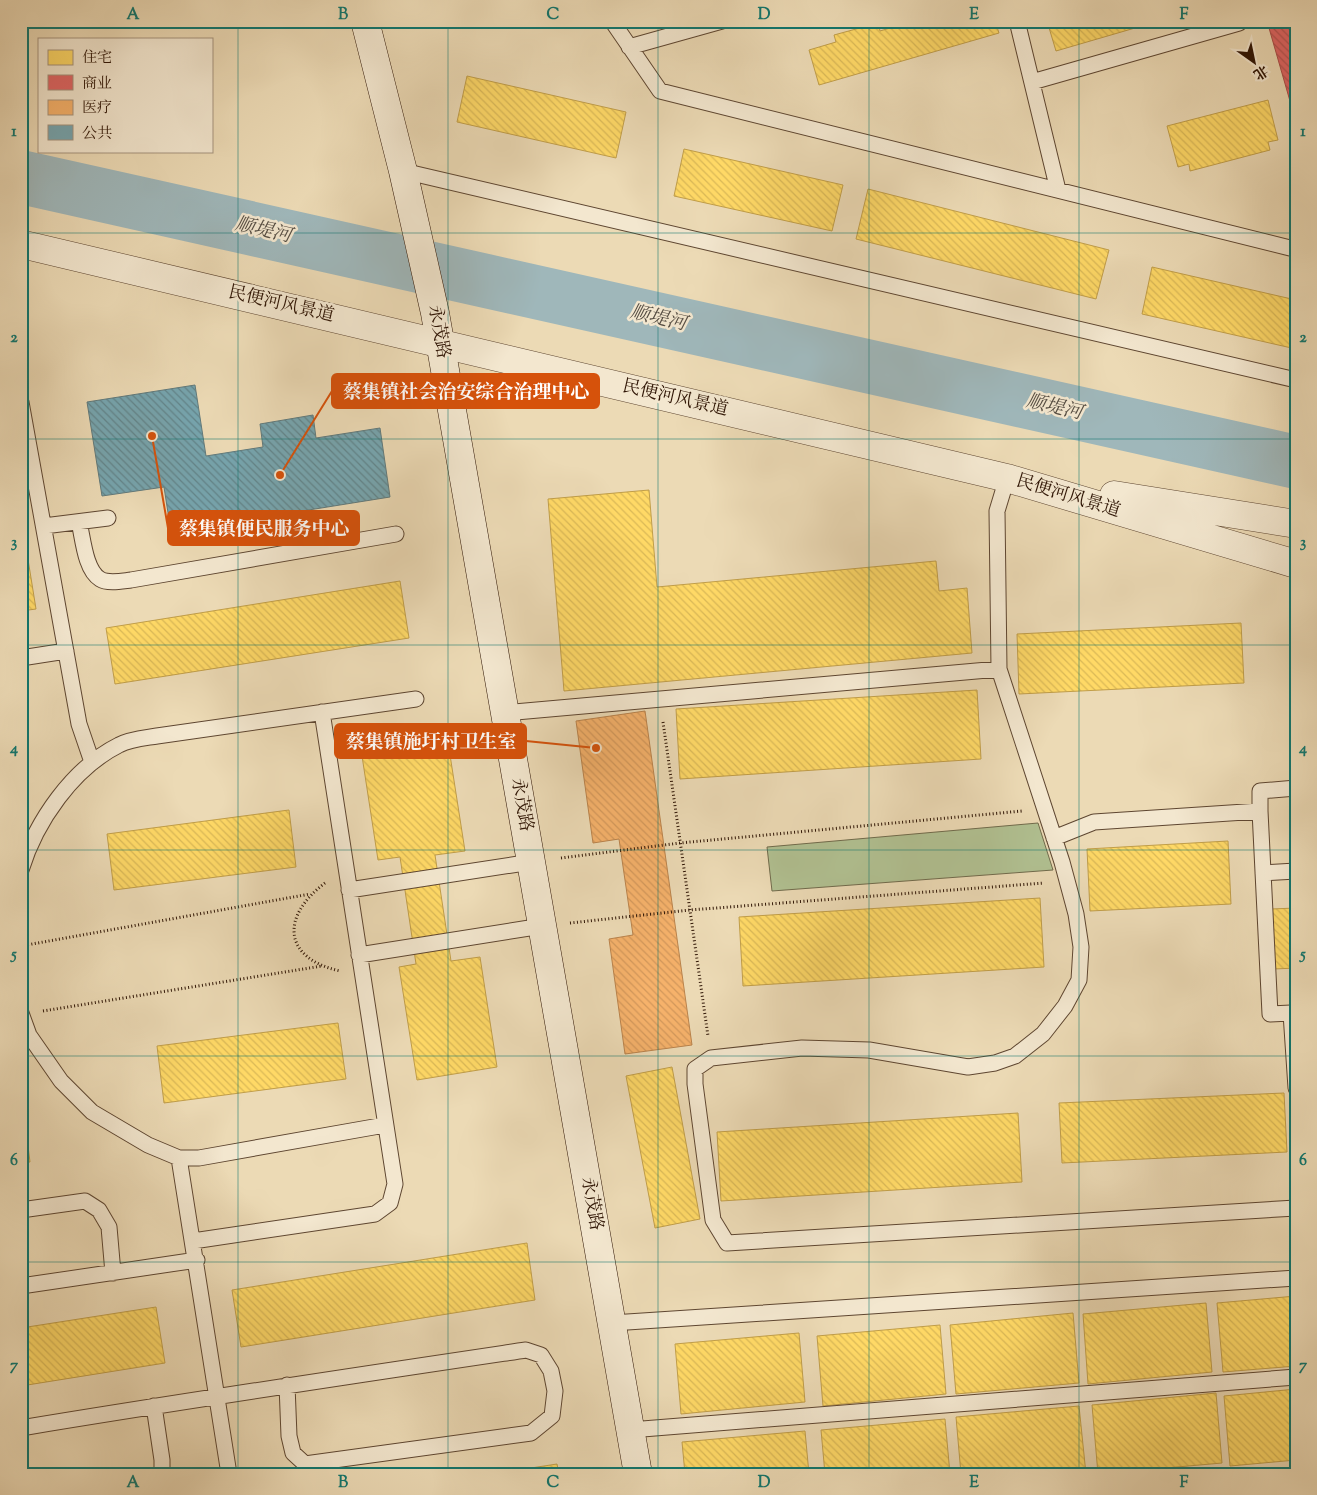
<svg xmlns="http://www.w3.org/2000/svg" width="1317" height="1495" viewBox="0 0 1317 1495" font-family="'Sorts Mill Goudy','Noto Serif SC',serif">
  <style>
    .green { fill: #b1c192; stroke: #706b4c }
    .homes { fill: url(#homes-back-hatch); stroke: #c19e49 }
    .shops { fill: url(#shops-back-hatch); stroke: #ab4e49 }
    .health { fill: url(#health-back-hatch); stroke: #ba834c }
    .public { fill: url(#public-back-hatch); stroke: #617a7c }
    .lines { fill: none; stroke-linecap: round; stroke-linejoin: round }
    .river { stroke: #9fb7ba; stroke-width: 54 }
    .lane-casing { stroke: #5e4631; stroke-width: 17 }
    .street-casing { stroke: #5e4631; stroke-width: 29 }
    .secondary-casing { stroke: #2f1505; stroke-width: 29 }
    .path { stroke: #2f1505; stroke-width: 3; stroke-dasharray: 1 2.5; stroke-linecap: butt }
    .lane { stroke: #f3e7cf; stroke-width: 15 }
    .street { stroke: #f3e7cf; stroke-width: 28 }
    .secondary { stroke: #f3e7cf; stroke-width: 28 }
    .grid { fill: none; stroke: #0f766e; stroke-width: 1; stroke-opacity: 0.55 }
    .labels { text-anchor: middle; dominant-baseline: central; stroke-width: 5; stroke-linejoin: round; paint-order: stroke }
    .street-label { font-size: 18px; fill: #2f1505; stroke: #f3e7cf }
    .water-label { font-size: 19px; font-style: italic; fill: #564e44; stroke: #f3e7cf }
    .leader { fill: none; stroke: #d6520b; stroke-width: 2 }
    .callout-dot { fill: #d6520b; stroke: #f3e7cf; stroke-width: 2 }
    .callout { fill: #d6520b; stroke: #d6520b; stroke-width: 2 }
    .callout-label { font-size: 19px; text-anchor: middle; font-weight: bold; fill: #fff }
    .neatline { fill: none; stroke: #0f766e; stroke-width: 2 }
    .grid-label { font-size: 16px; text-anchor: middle; font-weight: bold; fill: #0f766e }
  </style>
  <defs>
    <pattern id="homes-back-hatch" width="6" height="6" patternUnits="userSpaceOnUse" patternTransform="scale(1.25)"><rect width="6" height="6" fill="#ffd966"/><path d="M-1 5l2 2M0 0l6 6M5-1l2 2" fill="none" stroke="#dbb957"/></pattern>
    <pattern id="shops-back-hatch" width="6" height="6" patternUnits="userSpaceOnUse" patternTransform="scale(1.25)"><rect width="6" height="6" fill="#e06666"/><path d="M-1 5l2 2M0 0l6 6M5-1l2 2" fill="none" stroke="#b65352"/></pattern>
    <pattern id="health-back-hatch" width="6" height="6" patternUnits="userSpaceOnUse" patternTransform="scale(1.25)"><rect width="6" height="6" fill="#f6b26b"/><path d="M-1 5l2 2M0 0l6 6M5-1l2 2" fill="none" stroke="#d3985b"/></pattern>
    <pattern id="public-back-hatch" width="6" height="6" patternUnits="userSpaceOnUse" patternTransform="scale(1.25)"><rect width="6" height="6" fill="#76a5af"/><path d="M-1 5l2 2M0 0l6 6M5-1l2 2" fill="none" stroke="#61858c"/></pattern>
  </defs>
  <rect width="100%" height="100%" fill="#ecdab5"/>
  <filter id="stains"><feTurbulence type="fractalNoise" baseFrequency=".004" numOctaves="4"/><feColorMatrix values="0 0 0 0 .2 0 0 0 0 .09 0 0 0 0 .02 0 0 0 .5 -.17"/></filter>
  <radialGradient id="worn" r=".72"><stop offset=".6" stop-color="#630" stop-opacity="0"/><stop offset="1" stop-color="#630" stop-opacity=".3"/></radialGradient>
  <path class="green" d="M1038,823L1053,870L772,891L767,847Z"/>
  <path class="homes" d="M913,21H995L999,33L819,85L809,50L836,42L834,35L878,23L880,31Z
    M1047,21H1159L1056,51Z
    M467,76L626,112L616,158L457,122Z
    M1268,100L1278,140L1268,142L1270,150L1190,171L1189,164L1178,167L1167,126Z
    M684,149L843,185L832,231L674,196Z
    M868,189L1109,250L1096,299L856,239Z
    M1152,267L1296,300V349L1142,314Z
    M649,490L657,587L936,561L939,591L967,588L972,653L564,691L548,499Z
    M21,553H27L36,609L21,611Z
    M400,581L409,638L115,684L106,628Z
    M1241,623L1244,683L1019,694L1017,634Z
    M977,690L981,759L680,779L676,709Z
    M448,742L465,851L435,855L451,961L480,957L497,1067L417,1080L399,967L416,964L400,857L378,860L362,756Z
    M289,810L296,867L114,890L107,834Z
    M1228,841L1231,904L1090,911L1087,849Z
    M1040,898L1044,967L743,986L739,917Z
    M1296,908V968L1274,969L1271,909Z
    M338,1023L346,1079L164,1103L157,1046Z
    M672,1067L700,1219L655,1228L626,1076Z
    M1284,1093L1287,1152L1062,1163L1059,1103Z
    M23,1106L30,1162L21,1163V1107Z
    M1018,1113L1022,1182L721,1201L717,1132Z
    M527,1243L535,1300L241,1347L232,1290Z
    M1296,1296V1366L1223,1372L1217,1303Z
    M1206,1303L1212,1372L1088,1384L1083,1314Z
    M156,1307L165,1363L21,1386V1328Z
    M1073,1313L1079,1383L956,1394L950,1325Z
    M940,1325L946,1394L823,1406L817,1336Z
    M799,1333L805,1402L681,1414L675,1344Z
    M1296,1389V1460L1230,1466L1224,1396Z
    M1216,1393L1222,1463L1098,1474L1092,1405Z
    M1079,1406L1086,1474H961L956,1417Z
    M945,1419L950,1474H825L821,1430Z
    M805,1431L809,1474H685L682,1442Z
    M557,1464L559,1474H492Z"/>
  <path class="shops" d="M1267,21H1296V122Z"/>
  <path class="health" d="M645,711L692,1045L625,1054L609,939L633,935L619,839L593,843L576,721Z"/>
  <path class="public" d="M195,385L206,456L263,447L260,424L313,415L316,438L380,428L390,497L171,532L164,487L102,496L87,402Z"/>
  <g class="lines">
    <path class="river" d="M21,177L1296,462"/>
    <g class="lane-casing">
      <path id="lane" d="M612,21L660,91L1290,248
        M1017,21L1058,190
        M629,47L722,21
        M1032,82L1239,23
        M403,171L1296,380
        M21,402L79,724L92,762
        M1007,478L997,511L999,669L1062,862L1076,914L1081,947L1079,980L1065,1006L1043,1034L1015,1056L995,1063L968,1067L869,1050L802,1048L711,1058L695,1069V1084L713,1220L727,1243L1296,1208
        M79,522C83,538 85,570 100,579C108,584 122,581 131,580L396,534
        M44,526L108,518
        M21,658L66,651
        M504,713L999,669
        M1260,811V791L1296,788
        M1054,838L1094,822L1260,811L1270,1014L1291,1013L1296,1088
        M21,870C36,821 73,768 119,745C130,739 145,738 157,736L416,699
        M1263,873L1296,871
        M349,890L531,862
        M359,955L542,926
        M21,1013L29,1035L61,1081L92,1112L148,1145L179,1158H199L385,1125
        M179,1158L229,1474
        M21,1210L85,1201L99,1210L109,1227L113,1273
        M193,1241L375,1214L390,1203L395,1184L322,712
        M21,1286L197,1260
        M612,1323L1296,1278
        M154,1406L162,1460V1474
        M21,1428C189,1400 358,1375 526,1350L541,1355L551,1371L555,1391L552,1416L531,1433L305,1464L293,1453L289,1436L287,1385
        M630,1430L1296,1377"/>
    </g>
    <g class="street-casing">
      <path id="street" d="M21,244L1007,478L1296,564
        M1114,495L1296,524"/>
    </g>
    <g class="secondary-casing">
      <path id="secondary" d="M365,21L403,171L435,313L638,1474"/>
    </g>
    <path class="path" d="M663,722L708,1036
      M561,858L680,843L1022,811
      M325,883C281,916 282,958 340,971
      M570,923L690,910L1044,883
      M21,946L310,894
      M43,1011L322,966"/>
    <use href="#lane" class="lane"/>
    <use href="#street" class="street"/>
    <use href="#secondary" class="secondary"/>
  </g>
  <path class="grid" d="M238,21V1474M448,21V1474M658,21V1474M869,21V1474M1079,21V1474M21,233H1296M21,439H1296M21,645H1296M21,850H1296M21,1056H1296M21,1262H1296"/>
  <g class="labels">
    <g class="street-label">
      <text transform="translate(281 305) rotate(13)">民便河风景道</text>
      <text transform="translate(438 332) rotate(80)">永茂路</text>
      <text transform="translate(675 399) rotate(13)">民便河风景道</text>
      <text transform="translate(1068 497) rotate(17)">民便河风景道</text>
      <text transform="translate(521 805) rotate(80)">永茂路</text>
      <text transform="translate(591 1204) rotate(80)">永茂路</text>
    </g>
    <g class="water-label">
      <text transform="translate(263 231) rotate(13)">顺堤河</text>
      <text transform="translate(658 319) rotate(13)">顺堤河</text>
      <text transform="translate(1054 408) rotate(13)">顺堤河</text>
    </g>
  </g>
  <path class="leader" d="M280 475L332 391M152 436L168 528M596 748L526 741"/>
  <g class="callout-dot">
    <circle cx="280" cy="475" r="5"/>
    <circle cx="152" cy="436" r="5"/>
    <circle cx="596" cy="748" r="5"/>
  </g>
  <g class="callout">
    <rect x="332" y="374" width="267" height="34" rx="5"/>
    <rect x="168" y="511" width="191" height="34" rx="5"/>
    <rect x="335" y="724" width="191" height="34" rx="5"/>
  </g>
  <g class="callout-label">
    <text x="466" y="398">蔡集镇社会治安综合治理中心</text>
    <text x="264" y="535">蔡集镇便民服务中心</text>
    <text x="431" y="748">蔡集镇施圩村卫生室</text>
  </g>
  <rect width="1317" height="1495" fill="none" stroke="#ecdab5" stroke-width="55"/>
  <rect x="38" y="38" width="175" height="115" fill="#f3e7cf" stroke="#a5937e"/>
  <rect x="48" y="50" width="25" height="15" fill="#ffd966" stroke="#a5937e"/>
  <text x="82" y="62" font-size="15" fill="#2f1505">住宅</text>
  <rect x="48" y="75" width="25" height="15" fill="#e06666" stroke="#a5937e"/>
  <text x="82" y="88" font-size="15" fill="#2f1505">商业</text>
  <rect x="48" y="100" width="25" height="15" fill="#f6b26b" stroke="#a5937e"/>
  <text x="82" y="112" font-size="15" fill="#2f1505">医疗</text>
  <rect x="48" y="125" width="25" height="15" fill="#76a5af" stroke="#a5937e"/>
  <text x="82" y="138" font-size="15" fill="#2f1505">公共</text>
  <g transform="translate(1254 62) rotate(147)" stroke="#f3e7cf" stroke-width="4" paint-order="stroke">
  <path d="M0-4L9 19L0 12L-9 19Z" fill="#2f1505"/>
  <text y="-8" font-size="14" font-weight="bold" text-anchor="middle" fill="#2f1505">北</text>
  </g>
  <rect x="28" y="28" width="1262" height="1440" class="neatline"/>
  <g class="grid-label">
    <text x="133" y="19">A</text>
    <text x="343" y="19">B</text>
    <text x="553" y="19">C</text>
    <text x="764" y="19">D</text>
    <text x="974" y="19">E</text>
    <text x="1184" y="19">F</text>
    <text x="14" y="136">1</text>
    <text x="1303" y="136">1</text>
    <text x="14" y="342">2</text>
    <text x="1303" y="342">2</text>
    <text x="14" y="547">3</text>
    <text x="1303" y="547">3</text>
    <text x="14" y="753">4</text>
    <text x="1303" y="753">4</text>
    <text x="14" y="959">5</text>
    <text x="1303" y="959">5</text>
    <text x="14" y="1165">6</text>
    <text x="1303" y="1165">6</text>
    <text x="14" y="1370">7</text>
    <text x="1303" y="1370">7</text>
    <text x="133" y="1487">A</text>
    <text x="343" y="1487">B</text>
    <text x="553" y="1487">C</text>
    <text x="764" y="1487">D</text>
    <text x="974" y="1487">E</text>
    <text x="1184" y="1487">F</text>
  </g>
  <rect width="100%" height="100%" filter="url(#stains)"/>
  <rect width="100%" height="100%" fill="url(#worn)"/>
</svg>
